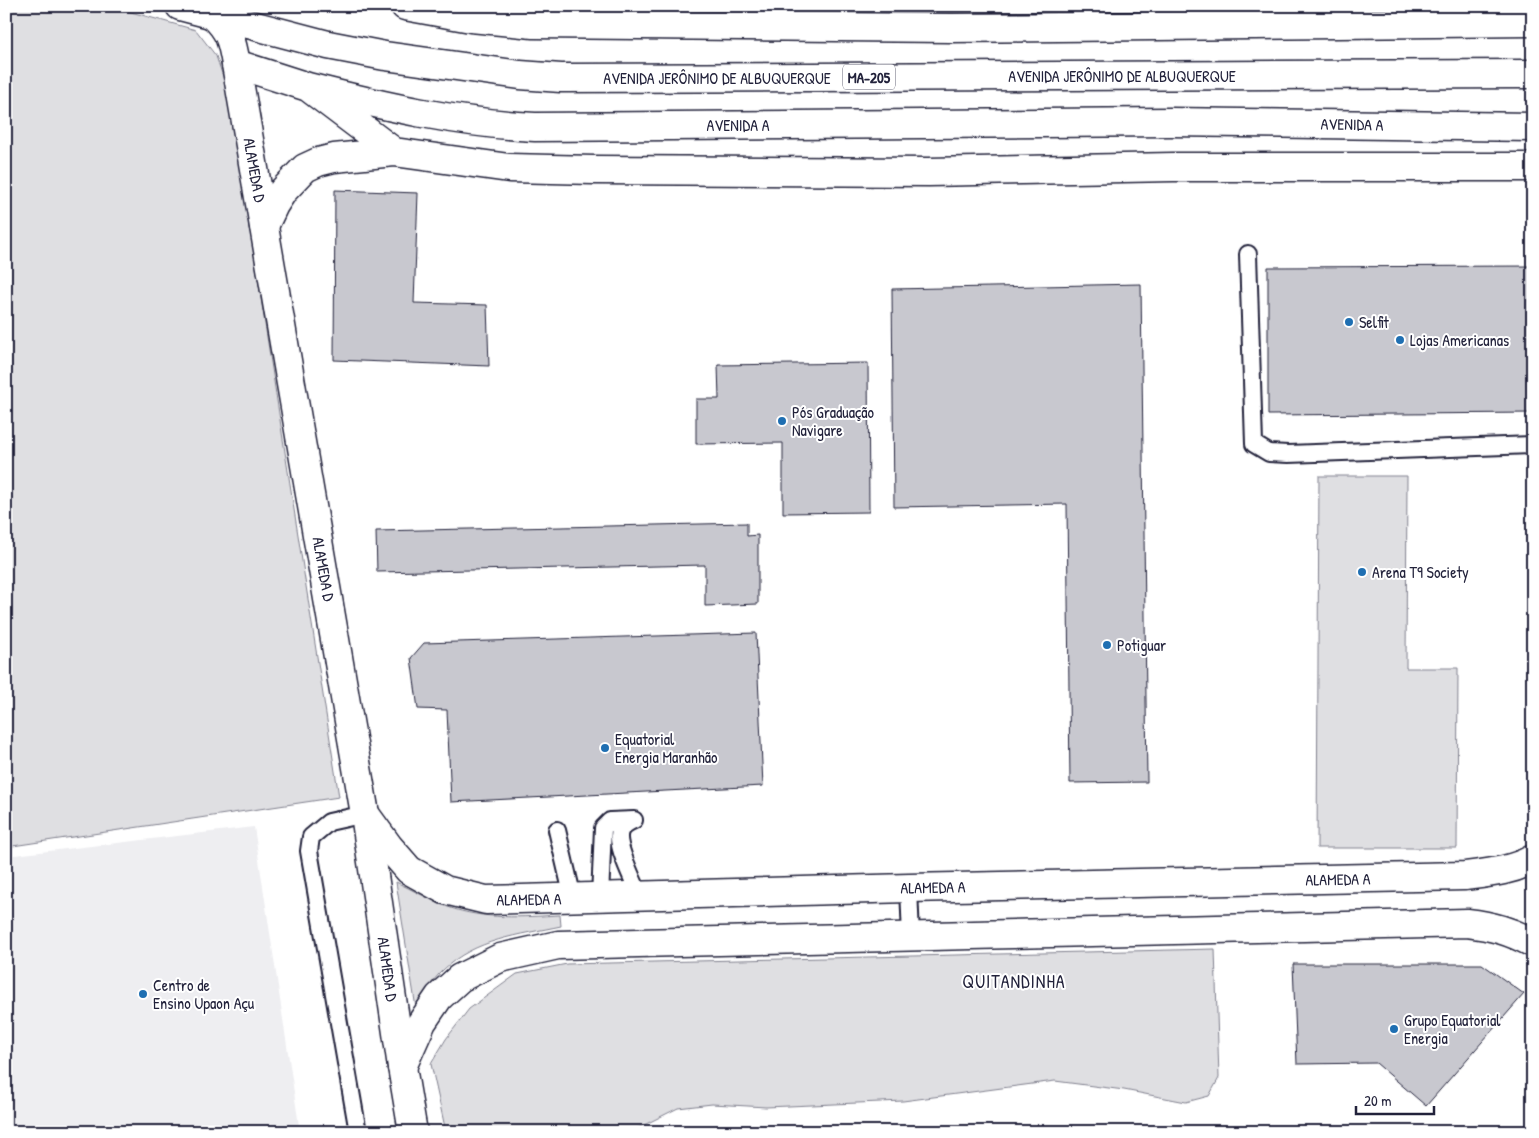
<svg xmlns="http://www.w3.org/2000/svg" width="1539" height="1138" viewBox="0 0 1539 1138" font-family="'Patrick Hand',sans-serif">
  <style>
    .built { fill: #eeeef1 }
    .green { fill: #dfdfe2; stroke: #80808e }
    .building { fill: #c8c8cf; stroke: #22223b }
    .lines { fill: none; stroke-linecap: round; stroke-linejoin: round }
    .lane-casing { stroke: #22223b; stroke-width: 20 }
    .street-casing { stroke: #22223b; stroke-width: 31 }
    .secondary-casing { stroke: #22223b; stroke-width: 31 }
    .primary-casing { stroke: #22223b; stroke-width: 31 }
    .lane { stroke: #fff; stroke-width: 16 }
    .street { stroke: #fff; stroke-width: 28 }
    .secondary { stroke: #fff; stroke-width: 28 }
    .primary { stroke: #fff; stroke-width: 28 }
    .poi-dot { fill: #1f6fb2; stroke: #fff; stroke-width: 2 }
    .labels { text-anchor: middle; dominant-baseline: central; stroke-width: 4; stroke-linejoin: round; paint-order: stroke }
    .shield { fill: #fff; stroke: #646476; stroke-width: 1 }
    .shield-label { font-size: 15px; font-weight: bold; fill: #22223b }
    .street-label { font-size: 16px; fill: #22223b; stroke: #fff }
    .poi-label { font-size: 16px; fill: #22223b; stroke: #fff; text-anchor: start }
    .neighbourhood-label { font-size: 18px; letter-spacing: 1px; fill: #22223b; stroke: #fff }
  </style>
  <rect width="100%" height="100%" fill="#fff"/>
  <filter id="ink" filterUnits="userSpaceOnUse"><feTurbulence type="fractalNoise" baseFrequency=".02" numOctaves="2"/><feDisplacementMap in="SourceGraphic" scale="10" xChannelSelector="R" yChannelSelector="G"/><feConvolveMatrix kernelMatrix="1 2 1 2 8 2 1 2 1" color-interpolation-filters="sRGB"/></filter>
  <g filter="url(#ink)">
    <path class="built" d="M254,827L300,1132H6V856Z"/>
    <path class="green" d="M6,6H109L196,30L216,56L229,94L339,797L6,847Z
      M1319,476H1407L1406,668H1458L1457,848H1317Z
      M396,882C413,890 430,900 448,907C484,920 523,917 560,915L561,926C519,935 475,939 443,970C432,980 424,995 416,1008Z
      M1215,949L1219,1078L1209,1096L1186,1102L1124,1090L1055,1081L903,1101L766,1107L712,1104L678,1108L630,1132H446L431,1064L446,1039L469,1009L517,974L567,964Z"/>
    <path class="building" d="M335,190L418,193L414,303L487,305L489,366L334,360Z
      M1533,266V413L1268,415V267Z
      M1141,284L1147,782L1070,783L1067,504L894,507L892,289Z
      M868,363L869,512L783,513V443L696,444V399H719L718,365Z
      M747,523V536L758,535V604L705,606V565L377,572L376,531Z
      M756,633L763,786L451,802L447,710L418,709L411,658L424,643Z
      M1293,964H1482L1524,994L1426,1106L1376,1063L1297,1064Z"/>
    <g class="lines">
      <g class="lane-casing">
        <path id="lane" d="M1248,254L1254,444L1269,453L1288,454L1533,445
          M634,820C627,823 619,827 619,836C618,850 634,882 640,896
          M557,830L573,898
          M909,888L911,937
          M600,897L603,828L610,821L634,820
          M358,1132L309,851L311,837L329,822L365,814"/>
      </g>
      <g class="street-casing">
        <path id="street" d="M236,64L308,87L394,152
          M308,87C383,106 457,123 535,127L1171,122L1533,127
          M264,226L274,205L283,191L305,168L318,162L334,158L394,152L509,168L594,170L929,172L1173,167H1533
          M365,814L389,847L409,870L445,890L486,900L909,888L1465,876C1488,873 1512,871 1533,859
          M402,1067L422,1022L439,997L460,978L500,958L558,945L1467,923C1493,926 1510,931 1533,943"/>
      </g>
      <g class="secondary-casing">
        <path id="secondary" d="M213,15C230,31 232,41 236,64L365,814L402,1067L413,1132"/>
      </g>
      <g class="primary-casing">
        <path id="primary" d="M180,6L328,45L385,56L520,75L561,78L1533,74
          M405,6L471,18L533,24L951,28L1533,22"/>
      </g>
      <use href="#lane" class="lane"/>
      <use href="#street" class="street"/>
      <use href="#secondary" class="secondary"/>
      <use href="#primary" class="primary"/>
    </g>
  </g>
  <g class="poi-dot">
    <circle cx="1349" cy="322" r="5"/>
    <circle cx="1400" cy="340" r="5"/>
    <circle cx="782" cy="421" r="5"/>
    <circle cx="1362" cy="572" r="5"/>
    <circle cx="1107" cy="645" r="5"/>
    <circle cx="605" cy="748" r="5"/>
    <circle cx="143" cy="994" r="5"/>
    <circle cx="1394" cy="1029" r="5"/>
  </g>
  <g class="labels">
    <rect class="shield" x="843" y="64.5" width="52" height="25" rx="4"/>
    <g class="shield-label">
      <text x="869" y="77">MA-205</text>
    </g>
    <g class="street-label">
      <text x="1122" y="76">AVENIDA JERÔNIMO DE ALBUQUERQUE</text>
      <text x="717" y="78">AVENIDA JERÔNIMO DE ALBUQUERQUE</text>
      <text transform="translate(1352 124) rotate(1)">AVENIDA A</text>
      <text x="738" y="125">AVENIDA A</text>
      <text transform="translate(255 170) rotate(80)">ALAMEDA D</text>
      <text transform="translate(324 569) rotate(80)">ALAMEDA D</text>
      <text transform="translate(1338 879) rotate(-1)">ALAMEDA A</text>
      <text transform="translate(933 887) rotate(-1)">ALAMEDA A</text>
      <text transform="translate(529 899) rotate(-1)">ALAMEDA A</text>
      <text transform="translate(388 969) rotate(82)">ALAMEDA D</text>
    </g>
    <g class="poi-label">
      <text x="1359" y="322">Selfit</text>
      <text x="1410" y="340">Lojas Americanas</text>
      <text x="792" y="412">Pós Graduação<tspan x="792" dy="18">Navigare</tspan></text>
      <text x="1372" y="572">Arena T9 Society</text>
      <text x="1117" y="645">Potiguar</text>
      <text x="615" y="739">Equatorial<tspan x="615" dy="18">Energia Maranhão</tspan></text>
      <text x="153" y="985">Centro de<tspan x="153" dy="18">Ensino Upaon Açu</tspan></text>
      <text x="1404" y="1020">Grupo Equatorial<tspan x="1404" dy="18">Energia</tspan></text>
    </g>
    <g class="neighbourhood-label">
      <text x="1014" y="981">QUITANDINHA</text>
    </g>
  </g>
  <rect width="1539" height="1138" fill="none" stroke="#fff" stroke-width="25"/>
  <rect x="12" y="12" width="1514" height="1113" fill="none" stroke="#22223b" stroke-width="2" filter="url(#ink)"/>
  <path d="M1356 1106v8h78v-8" fill="none" stroke="#22223b" stroke-width="2.5"/>
  <text x="1364" y="1106" font-size="15" fill="#22223b" stroke="#ffffff" stroke-width="4" paint-order="stroke">20 m</text>
</svg>
